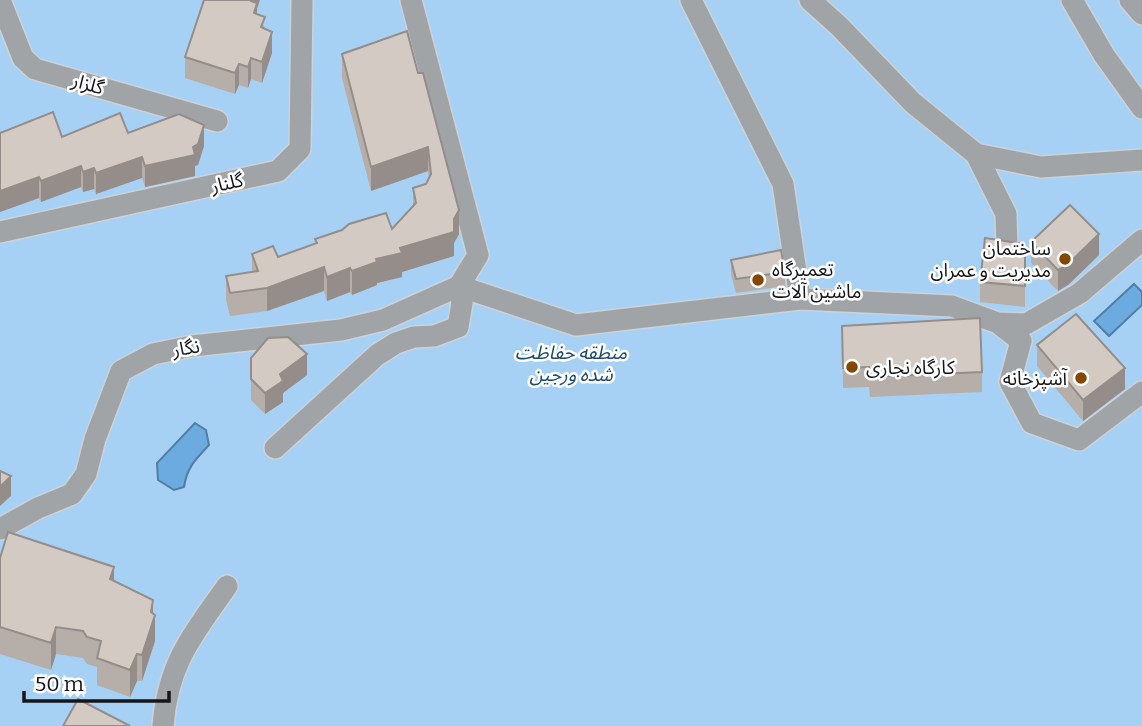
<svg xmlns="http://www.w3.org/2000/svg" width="1142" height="726" viewBox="0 0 1142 726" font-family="Bitter,'Noto Sans Arabic',serif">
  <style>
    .green { fill: #a7d1f4 }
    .water { fill: #6babdf; stroke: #517ea4; stroke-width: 2 }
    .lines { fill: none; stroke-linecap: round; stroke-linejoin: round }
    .minor-casing { stroke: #cbd2d9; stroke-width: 24 }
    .minor { stroke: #a0a4a7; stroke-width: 21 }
    .wall { fill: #b5aea9 }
    .shaded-wall { fill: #948d89 }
    .building { fill: #d3cac4; stroke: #948d89; stroke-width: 2 }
    .poi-dot { fill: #834700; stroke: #fff; stroke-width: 2.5 }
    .labels { text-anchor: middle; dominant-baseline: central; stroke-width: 5; stroke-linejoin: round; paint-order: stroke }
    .street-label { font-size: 19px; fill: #141619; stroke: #fff }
    .poi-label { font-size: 19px; fill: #141619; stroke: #fff; text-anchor: end }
    .park-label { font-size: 19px; font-style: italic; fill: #1d4c70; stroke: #fff }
  </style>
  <rect width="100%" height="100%" fill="#eef6fe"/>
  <path class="green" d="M0,0H1142V726H0Z"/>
  <path class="water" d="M1134,284L1142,292V305L1109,336L1094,321Z
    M195,423L206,430L209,445C196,459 187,467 184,487L174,490L158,480L157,463Z"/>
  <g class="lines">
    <g class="minor-casing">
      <path id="minor" d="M0,0L23,58L35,69L217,121
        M691,0L783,184L800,299
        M810,0L839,26L913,103L976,154L1041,167L1142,160
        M1072,0L1104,55L1142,108
        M1130,0L1142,14
        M976,154L1006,214L1007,248
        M0,232L278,171L300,149L302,0
        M998,323L1026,324L1080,293L1142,240
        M275,448L377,355L396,343L414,337L434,336L458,327L462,303L459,286L576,325L800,299L952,306L998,323L1021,341L1010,382L1032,423L1079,440L1142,392
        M0,529L38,508L72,494L86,474L95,439L121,371L153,354L192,346L341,330L383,320L459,286L478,255L411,0
        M163,726C168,663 192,636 227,586"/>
    </g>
    <use href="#minor" class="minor"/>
  </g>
  <path class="wall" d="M257,9V14L265,28L272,53L262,83L251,79L248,88L239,85L235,94L185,78V57Z
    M407,31L459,234L454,243V256L402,272V277L377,283V285L352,295L350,292L327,301L324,291L267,311L230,316L226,300V276L252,272V254L278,257L315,244V239L392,229L413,207V188L426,184L429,179L428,171L371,191L342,78V54Z
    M128,133L204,146L198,165L195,166V176L145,187L142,178L96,194L94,189L83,192L81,187L41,202L39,198L0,212L62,137Z
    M1031,242L1099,255L1068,285L1058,291L1031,263Z
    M1025,244V307L980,302V282Z
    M731,260L785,272V286L736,293L731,274Z
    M842,326L982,372V392L870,397L869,387L843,388Z
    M1037,345L1125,389L1083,421L1037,366Z
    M251,358L307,375L283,393V402L265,414L251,400Z
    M0,558L114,581L153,614L155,641L142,681H137L130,697L97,685V667L87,664L83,658L56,654L51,670L0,654Z"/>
  <path class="shaded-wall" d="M251,0H260L257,9V24L251,22Z
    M272,32V53L262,83V62Z
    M251,58V79L248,88V67Z
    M239,64V85L235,94V73Z
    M204,125V146L198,165L195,166V176L145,187V166L193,147Z
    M428,147V171L371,191V167Z
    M142,157V178L96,194V173Z
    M81,166V187L41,202V181Z
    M94,168V189L83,192V172Z
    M39,177V198L0,212V191Z
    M459,210V234L454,243V256L402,272V277L377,283V285L352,295V271L400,248Z
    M1099,234V255L1068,285L1058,291V270Z
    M324,267V291L267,311V288Z
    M350,268V292L327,301V277Z
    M307,354V375L283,393V402L265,414V393L280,374Z
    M1125,368V389L1083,421V400Z
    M11,476V496L0,506V487Z
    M114,567V593L110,579Z
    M153,600V620L155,615V641L142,681V655Z
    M56,627V654L51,670V643Z
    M137,654V681L130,697V670Z"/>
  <path class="building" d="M204,0H251V1L257,3L254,13L265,17L261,27L272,32L262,62L251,58L248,67L239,64L235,73L185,57Z
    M407,31L418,73H423L459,210L454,219V232L400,248L402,253L376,259L377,262L352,271L350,268L327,277L324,267L267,288L230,293L226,276L258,271L252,254L273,246L278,257L317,243L315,239L342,230L349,224L386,213L392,229L416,203L413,188L426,184L431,174L428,147L371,167L342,54Z
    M53,112L62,137L120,113L128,133L179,114L204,125L198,144L193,147L195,155L145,166L142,157L96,173L94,168L83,172L81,166L41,181L39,177L0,191V133Z
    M1070,205L1099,234L1068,264L1058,270L1031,242Z
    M985,238L1025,244V286L980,282Z
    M781,250L785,272L736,279L731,260Z
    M1076,314L1125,368L1083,400L1037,345Z
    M980,318L982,372L870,377L869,367L843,368L842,326Z
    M288,337L307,354L280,374L283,381L265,393L251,379V358L268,338Z
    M0,471L11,476L0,487Z
    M8,532L114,567L110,579L153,600L151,612L155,615L142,655L137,654L130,670L97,658L101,641L87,637L83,631L56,627L51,643L0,627V558Z
    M78,699L130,726H63Z"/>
  <g class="poi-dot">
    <circle cx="1065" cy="259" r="7"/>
    <circle cx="758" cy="280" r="7"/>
    <circle cx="852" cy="367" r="7"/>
    <circle cx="1081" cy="378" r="7"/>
  </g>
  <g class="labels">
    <g class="street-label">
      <text transform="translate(88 84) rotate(16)">گلزار</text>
      <text transform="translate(227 183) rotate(-12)">گلنار</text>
      <text transform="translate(186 348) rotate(-9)">نگار</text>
    </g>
    <g class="poi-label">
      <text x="1051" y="248">ساختمان<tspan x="1051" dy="22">مدیریت و عمران</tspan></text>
      <text x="772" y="269" text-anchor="start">تعمیرگاه<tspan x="772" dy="22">ماشین آلات</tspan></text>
      <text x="866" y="367" text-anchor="start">کارگاه نجاری</text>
      <text x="1067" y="378">آشپزخانه</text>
    </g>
    <g class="park-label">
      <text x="571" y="352">منطقه حفاظت<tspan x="571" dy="22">شده ورجین</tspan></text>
    </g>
  </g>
  <path d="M24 691v10h145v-10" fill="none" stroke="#141619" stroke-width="3.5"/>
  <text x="35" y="691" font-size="21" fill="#141619" stroke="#ffffff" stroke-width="5" paint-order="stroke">50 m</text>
</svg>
